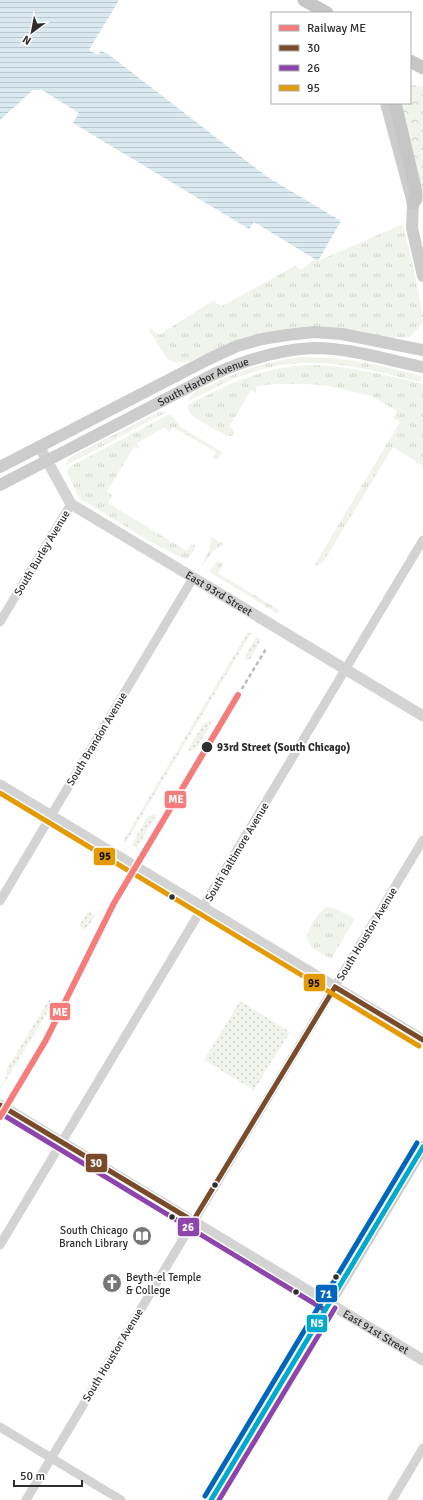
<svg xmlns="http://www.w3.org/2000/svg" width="423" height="1500" viewBox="0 0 423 1500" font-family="Signika,sans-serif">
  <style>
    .grass { fill: url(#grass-tufts) }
    .forest { fill: url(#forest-crowns) }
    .park { fill: url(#park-dots) }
    .water { fill: url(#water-rules) }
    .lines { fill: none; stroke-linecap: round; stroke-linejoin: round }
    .minor { stroke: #d3d3d3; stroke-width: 9 }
    .tertiary { stroke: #d3d3d3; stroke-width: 11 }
    .secondary { stroke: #ccc; stroke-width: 12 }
    .primary { stroke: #c6c6c6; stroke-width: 13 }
    .rail { stroke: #bababa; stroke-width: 2.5; stroke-dasharray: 4 3; stroke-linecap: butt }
    .bus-1-casing { stroke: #fff; stroke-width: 8 }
    .bus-2-casing { stroke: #fff; stroke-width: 8 }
    .bus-3-casing { stroke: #fff; stroke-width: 8 }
    .bus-4-casing { stroke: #fff; stroke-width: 8 }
    .bus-5-casing { stroke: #fff; stroke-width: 8 }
    .bus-1 { stroke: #7a4b2a; stroke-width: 5 }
    .bus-2 { stroke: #8e44ad; stroke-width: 5 }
    .bus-3 { stroke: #e39a05; stroke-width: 5 }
    .bus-4 { stroke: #00a9ce; stroke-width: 5 }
    .bus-5 { stroke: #0065bd; stroke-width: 5 }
    .rail-1-casing { stroke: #fff; stroke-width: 9 }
    .rail-1 { stroke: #f67b7b; stroke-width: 6 }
    .stop-dot { fill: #2e2e2e; stroke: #fff; stroke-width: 1.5 }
    .labels { text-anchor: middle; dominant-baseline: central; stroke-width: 4; stroke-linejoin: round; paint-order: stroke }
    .street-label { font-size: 11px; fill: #2e2e2e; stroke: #fff }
    .stop-label { font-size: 11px; font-weight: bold; fill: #2e2e2e; stroke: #fff; text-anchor: start }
    .poi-label { font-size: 11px; fill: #2e2e2e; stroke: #fff; text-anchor: end }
    .line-badge { stroke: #fff; stroke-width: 1.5 }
    .badge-label { font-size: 11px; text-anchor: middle; font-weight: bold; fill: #fff }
    .pale-badge-label { font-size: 11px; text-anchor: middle; font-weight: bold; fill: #111 }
  </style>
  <defs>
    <pattern id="grass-tufts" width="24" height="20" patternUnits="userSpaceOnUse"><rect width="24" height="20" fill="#f1f4ec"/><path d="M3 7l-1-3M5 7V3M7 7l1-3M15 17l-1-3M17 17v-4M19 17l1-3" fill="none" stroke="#cfd2cb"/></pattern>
    <pattern id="forest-crowns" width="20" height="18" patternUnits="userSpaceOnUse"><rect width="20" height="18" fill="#f1f4ec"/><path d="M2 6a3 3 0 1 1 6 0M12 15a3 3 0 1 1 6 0" fill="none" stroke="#cfd2cb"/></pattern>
    <pattern id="park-dots" width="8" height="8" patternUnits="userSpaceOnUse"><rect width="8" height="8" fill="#f1f4ec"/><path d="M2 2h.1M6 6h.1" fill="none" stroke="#cfd2cb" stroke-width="1.8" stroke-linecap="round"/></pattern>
    <pattern id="water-rules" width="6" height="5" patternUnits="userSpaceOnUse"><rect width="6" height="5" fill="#dae9f0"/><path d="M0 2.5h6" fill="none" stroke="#bbc8ce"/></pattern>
  </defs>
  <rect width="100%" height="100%" fill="#fff"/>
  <path class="grass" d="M410,85L423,86V95L410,97Z
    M403,224L415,275L423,316L421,325L410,337L387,338L359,331L336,328L217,349L190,361L178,363L169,360L164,354L149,331L150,328L159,335L214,300L220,307L295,266L302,270L314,259L318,261Z
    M303,357C344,356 382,366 421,376V382C355,366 307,351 241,376C222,383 206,393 188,401C192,391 203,388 212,384C241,369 270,361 303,357Z
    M307,365C347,365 384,375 423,384V466L393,447L322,564L319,563L317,566L315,564L400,422L393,418L397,411L371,396L324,385L304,384H273L256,387V393L251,390L229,427L233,429L234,432L232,436H227L195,418C191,415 187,411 188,405C228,384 261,368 307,365Z
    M160,411L167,412L65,466L67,461L72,456Z
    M170,414L181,427L222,452L218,459L212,458L216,452L173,427L169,433L165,427L137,443L140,449L134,447L107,491L112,495L108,503L187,551L191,544L195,545C195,550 190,558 186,560L153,543L79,498L67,472L69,467Z
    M211,537L223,544L212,552L203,565H202L209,550Z
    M220,561L223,564L218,573L279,610L278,614L211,573L210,570L216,562Z
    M326,907L334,908L355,919L331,959L312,948L307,937C311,924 315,916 326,907Z"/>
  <path class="forest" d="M423,95V200L400,103H410V97Z"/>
  <path class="park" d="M248,632L251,633L126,842L123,841Z
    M256,637L261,640L249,661L244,658Z
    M213,721L196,749L187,751L204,723Z
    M157,814L137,848L132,844L148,816Z
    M118,876L91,922L85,930L79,926L88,911L95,915Z
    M50,998V1008L1,1088H0L6,1077L7,1069Z
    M240,1001L290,1032L254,1090L204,1060Z"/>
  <path class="water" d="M0,0H119L89,50L98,55L101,51L108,54L266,176L341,221L318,261L254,222L249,229L73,123L79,113L42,90H33L0,120Z"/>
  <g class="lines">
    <path class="minor" d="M0,622L71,504
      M0,901L193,578
      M0,1245L423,540
      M0,1427L121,1500
      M26,1500L423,840
      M392,1500L423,1448"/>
    <g class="tertiary">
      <path id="s1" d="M39,446L71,504L423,716"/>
      <path d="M0,785L423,1040"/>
      <path id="s2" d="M0,1105L423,1360"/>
    </g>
    <g class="secondary">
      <path d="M386,103L413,203L412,228L423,276"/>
      <path d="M0,467L207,360L237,346L262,339L287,335L314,332L342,334L423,350"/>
      <path id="s3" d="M0,485L214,374C246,360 279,349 314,348C351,348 387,360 423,367"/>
      <path d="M211,1500L423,1147"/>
    </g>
    <path class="primary" d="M304,0L327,13
      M410,61L423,68
      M395,103L416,192V199L413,203"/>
    <path class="rail" d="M238,695L266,649"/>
    <g class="bus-1-casing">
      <path id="bus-1" d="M335,987L423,1040
        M0,1105L193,1221
        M193,1221L335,987"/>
    </g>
    <g class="bus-2-casing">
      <path id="bus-2" d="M0,1113L325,1310
        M219,1500L335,1308"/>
    </g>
    <g class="bus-3-casing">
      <path id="bus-3" d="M0,793L419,1046"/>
    </g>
    <g class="bus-4-casing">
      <path id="bus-4" d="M211,1500L423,1147"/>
    </g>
    <g class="bus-5-casing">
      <path id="bus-5" d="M205,1496L417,1143"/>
    </g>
    <use href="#bus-1" class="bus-1"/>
    <use href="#bus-2" class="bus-2"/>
    <use href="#bus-3" class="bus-3"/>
    <use href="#bus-4" class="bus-4"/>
    <use href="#bus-5" class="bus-5"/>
    <g class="rail-1-casing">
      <path id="rail-1" d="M0,1117L46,1040L114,903L238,695"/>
    </g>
    <use href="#rail-1" class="rail-1"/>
  </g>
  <defs>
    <g id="library-disc" transform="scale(1)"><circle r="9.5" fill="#777" stroke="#fff"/><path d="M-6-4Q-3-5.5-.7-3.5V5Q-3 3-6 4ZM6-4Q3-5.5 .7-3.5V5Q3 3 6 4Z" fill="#fff"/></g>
    <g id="church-disc" transform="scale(1)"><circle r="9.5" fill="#777" stroke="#fff"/><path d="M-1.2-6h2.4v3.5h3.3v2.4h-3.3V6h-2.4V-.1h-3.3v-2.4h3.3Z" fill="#fff"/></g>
  </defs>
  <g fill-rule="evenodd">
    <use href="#library-disc" x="142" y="1236"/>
    <use href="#church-disc" x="112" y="1283"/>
  </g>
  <g class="stop-dot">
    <circle cx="207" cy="747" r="6"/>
    <circle cx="172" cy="897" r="3.5"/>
    <circle cx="215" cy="1185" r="3.5"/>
    <circle cx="172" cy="1217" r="3.5"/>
    <circle cx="336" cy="1277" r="3.5"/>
    <circle cx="296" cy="1292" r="3.5"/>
  </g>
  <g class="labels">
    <g class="street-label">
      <text stroke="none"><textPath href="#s3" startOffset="228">South Harbor Avenue</textPath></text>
      <text transform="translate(42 553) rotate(-59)">South Burley Avenue</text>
      <text stroke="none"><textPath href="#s1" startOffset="239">East 93rd Street</textPath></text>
      <text transform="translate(97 739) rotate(-59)">South Brandon Avenue</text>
      <text transform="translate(237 852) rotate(-59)">South Baltimore Avenue</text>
      <text transform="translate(367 934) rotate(-59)">South Houston Avenue</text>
      <text stroke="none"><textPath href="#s2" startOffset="439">East 91st Street</textPath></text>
      <text transform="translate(113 1355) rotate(-59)">South Houston Avenue</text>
    </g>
    <g class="stop-label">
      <text x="217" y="747">93rd Street (South Chicago)</text>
    </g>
    <g class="poi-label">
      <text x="128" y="1230">South Chicago<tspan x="128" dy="13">Branch Library</tspan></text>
      <text x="126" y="1277" text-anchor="start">Beyth-el Temple<tspan x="126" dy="13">&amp; College</tspan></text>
    </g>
  </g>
  <g class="line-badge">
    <rect x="164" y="790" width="23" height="19" rx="4" fill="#f67b7b"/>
    <rect x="93" y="847" width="23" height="19" rx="4" fill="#e39a05"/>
    <rect x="303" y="973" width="23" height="19" rx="4" fill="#e39a05"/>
    <rect x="49" y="1002" width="22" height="19" rx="4" fill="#f67b7b"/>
    <rect x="85" y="1153" width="23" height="20" rx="4" fill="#7a4b2a"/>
    <rect x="177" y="1217" width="23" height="20" rx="4" fill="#8e44ad"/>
    <rect x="315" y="1284" width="23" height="19" rx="4" fill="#0065bd"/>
    <rect x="306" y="1314" width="22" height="19" rx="4" fill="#00a9ce"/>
  </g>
  <g class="badge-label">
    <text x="176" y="803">ME</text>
    <text x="60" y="1016">ME</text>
    <text x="96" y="1167">30</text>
    <text x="188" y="1231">26</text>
    <text x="326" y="1298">71</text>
    <text x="317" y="1327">N5</text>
  </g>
  <g class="pale-badge-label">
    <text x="105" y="860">95</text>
    <text x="314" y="987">95</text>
  </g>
  <rect x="271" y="12" width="140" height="92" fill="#ffffff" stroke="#ababab"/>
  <rect x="279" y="25" width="20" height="6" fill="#f67b7b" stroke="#ababab"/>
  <text x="307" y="32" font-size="12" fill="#2e2e2e">Railway ME</text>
  <rect x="279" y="45" width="20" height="6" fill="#7a4b2a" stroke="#ababab"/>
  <text x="307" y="52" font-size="12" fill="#2e2e2e">30</text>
  <rect x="279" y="65" width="20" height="6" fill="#8e44ad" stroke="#ababab"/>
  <text x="307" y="72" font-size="12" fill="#2e2e2e">26</text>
  <rect x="279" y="85" width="20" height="6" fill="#e39a05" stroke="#ababab"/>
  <text x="307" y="92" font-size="12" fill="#2e2e2e">95</text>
  <g transform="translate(32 32) rotate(212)" stroke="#ffffff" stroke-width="3" paint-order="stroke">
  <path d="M0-3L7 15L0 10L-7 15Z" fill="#2e2e2e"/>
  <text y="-6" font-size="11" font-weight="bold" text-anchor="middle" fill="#2e2e2e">N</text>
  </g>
  <path d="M14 1480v6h68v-6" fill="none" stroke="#2e2e2e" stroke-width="2"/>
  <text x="20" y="1480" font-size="12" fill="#2e2e2e" stroke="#ffffff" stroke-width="3" paint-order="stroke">50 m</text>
</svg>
